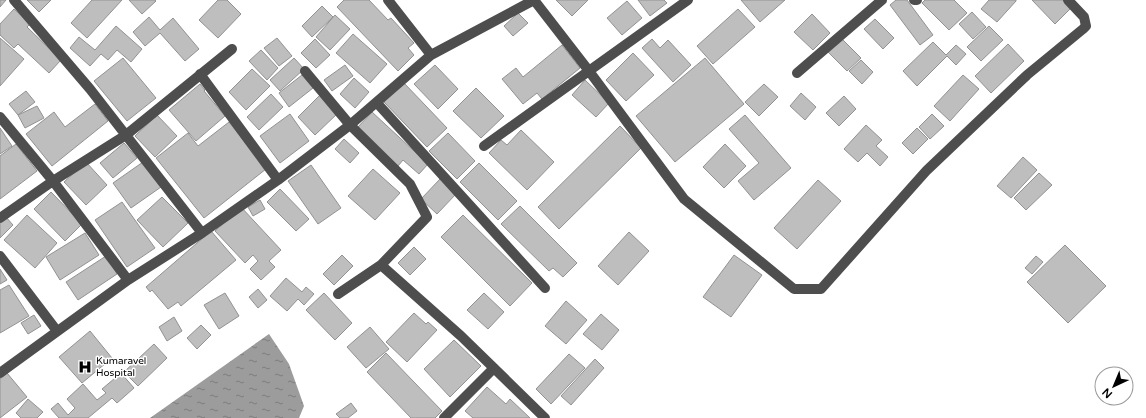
<svg xmlns="http://www.w3.org/2000/svg" width="1146" height="418" viewBox="0 0 1146 418" font-family="'Varela Round',sans-serif">
  <style>
    .water { fill: url(#water-ripples) }
    .building { fill: #bebebe; stroke: #929292 }
    .lines { fill: none; stroke-linecap: round; stroke-linejoin: round }
    .minor { stroke: #4e4e4e; stroke-width: 10 }
    .labels { text-anchor: middle; dominant-baseline: central; stroke-width: 3; stroke-linejoin: round; paint-order: stroke }
    .poi-label { font-size: 10px; fill: #000; stroke: #fff; text-anchor: start }
  </style>
  <defs>
    <pattern id="water-ripples" width="26" height="14" patternUnits="userSpaceOnUse"><rect width="26" height="14" fill="#9c9c9c"/><path d="M2 4q2-2 4 0t4 0M15 11q2-2 4 0t4 0" fill="none" stroke="#7d7d7d"/></pattern>
  </defs>
  <rect width="100%" height="100%" fill="#fff"/>
  <path class="water" d="M269,334L289,364L304,406L299,418H150Z"/>
  <path class="building" d="M0,0H6L0,7Z
    M27,0H51L39,12Z
    M92,0H122L87,38L71,23Z
    M129,0H155L156,1L142,14Z
    M218,0H227L241,14L218,38L199,20Z
    M344,0H369L388,20L391,18L414,43L408,48L414,55L398,71L337,7Z
    M556,0H588L572,16Z
    M638,0H664L667,3L650,16Z
    M741,0H785L760,22Z
    M896,0H907L933,35L920,45L890,5Z
    M925,0H954L967,13L949,30L922,3Z
    M989,0H1016V1L997,22L981,9Z
    M1032,0H1063L1071,8L1055,24Z
    M627,1L642,18L622,35L607,18Z
    M322,6L333,17L312,37L302,26Z
    M14,9L30,24L27,27L61,60L49,73L18,44L14,48L0,35V24Z
    M738,9L755,27L713,64L697,46Z
    M972,12L986,27L973,39L959,24Z
    M518,13L528,23L513,36L504,26Z
    M812,14L830,33L813,50L794,32Z
    M335,15L350,29L330,50L316,37Z
    M149,17L160,30L173,18L199,49L185,61L160,33L145,46L133,32Z
    M875,19L894,38L883,49L864,29Z
    M116,26L142,49L131,62L117,50L108,60L101,54L90,66L70,48L79,37L95,50Z
    M989,26L1003,40L981,61L967,47Z
    M353,34L387,64L370,83L336,53Z
    M0,38L24,59L0,86Z
    M277,38L292,56L279,66L264,48Z
    M315,39L330,55L316,68L301,53Z
    M652,39L660,48L668,40L691,65L673,82L642,48Z
    M842,39L861,58L847,71L828,52Z
    M933,42L946,55L956,45L966,54L956,65L947,56L917,86L903,71Z
    M1008,44L1024,61L991,93L975,76Z
    M562,45L580,68L542,99L537,93L523,104L502,79L516,68L523,77Z
    M261,50L278,68L267,80L249,61Z
    M633,53L654,75L626,101L606,80Z
    M123,58L156,98L127,121L94,81Z
    M294,58L304,69L280,91L270,80Z
    M705,58L744,104L675,162L636,116Z
    M861,60L873,72L862,84L849,71Z
    M345,65L353,76L332,91L324,80Z
    M435,65L458,89L438,109L414,84Z
    M252,69L270,86L246,110L229,92Z
    M302,75L313,88L289,107L279,93Z
    M963,75L979,89L950,121L934,106Z
    M354,78L369,92L355,108L340,94Z
    M585,80L609,103L596,117L572,95Z
    M404,83L447,128L427,147L384,102Z
    M200,84L205,90L204,91L225,116L196,141L169,110Z
    M764,84L778,97L759,116L745,102Z
    M476,88L504,116L481,138L453,111Z
    M26,91L35,102L18,115L9,104Z
    M801,93L816,107L805,120L790,106Z
    M271,94L283,107L259,130L247,117Z
    M320,95L338,113L315,135L298,117Z
    M844,96L856,109L839,126L826,113Z
    M95,104L108,121L52,166L26,134L54,112L65,127Z
    M37,106L44,118L25,128L18,115Z
    M372,112L428,164L419,174L403,160L398,166L357,128Z
    M290,114L309,141L280,163L260,136Z
    M932,114L944,126L930,139L919,127Z
    M157,115L177,136L155,157L135,136Z
    M745,115L791,168L754,200L738,181L759,163L729,129Z
    M229,122L266,169L204,218L156,158L188,133L198,146Z
    M866,125L882,140L876,146L888,157L880,166L867,153L858,162L844,149Z
    M620,126L641,148L559,229L538,207Z
    M0,128L12,146L0,154Z
    M917,128L928,139L913,154L902,143Z
    M521,130L554,162L527,190L489,153L501,140L507,145Z
    M448,133L475,161L457,179L429,151Z
    M344,139L359,153L350,163L335,149Z
    M124,143L137,158L113,178L100,163Z
    M16,144L37,171L0,199V156Z
    M725,144L746,166L724,188L703,167Z
    M1023,157L1037,170L1011,198L997,186Z
    M86,162L107,185L86,205L64,182Z
    M143,162L161,187L131,208L113,183Z
    M479,163L517,201L498,220L460,182Z
    M311,165L341,208L318,224L288,181Z
    M373,169L400,193L375,220L348,196Z
    M1039,173L1052,185L1026,210L1014,198Z
    M440,179L456,194L437,214L421,199Z
    M818,180L841,201L797,249L774,228Z
    M280,189L309,219L296,231L267,202Z
    M51,192L82,224L65,241L34,209Z
    M162,197L188,223L163,247L137,220Z
    M260,200L265,209L253,216L248,207Z
    M122,202L155,248L127,267L95,220Z
    M520,206L577,263L563,277L553,268L549,271L501,224Z
    M241,207L281,250L269,261L275,267L261,280L250,269L258,261L253,255L245,263L215,231Z
    M27,215L57,243L35,268L4,240Z
    M463,215L532,283L510,306L441,237Z
    M5,216L13,225L0,238V221Z
    M211,231L236,260L181,306L178,302L168,309L152,290L150,292L146,287Z
    M629,232L649,251L618,285L598,266Z
    M85,233L99,255L60,280L46,257Z
    M1065,245L1106,286L1068,323L1027,282Z
    M414,247L426,259L410,275L398,263Z
    M342,255L353,266L334,285L323,274Z
    M734,255L762,275L731,317L703,297Z
    M106,256L117,274L78,300L66,282Z
    M1036,256L1043,262L1032,274L1025,268Z
    M0,269L7,280L0,284Z
    M286,278L302,292L306,287L314,294L304,305L298,299L287,311L270,296Z
    M9,285L29,316L0,333V290Z
    M258,289L267,300L258,308L249,297Z
    M225,293L239,316L219,329L204,305Z
    M324,293L352,323L335,340L306,310Z
    M484,293L504,312L488,329L467,310Z
    M566,301L587,320L566,344L545,326Z
    M414,313L426,324L428,322L437,330L407,362L386,342Z
    M601,314L619,330L602,350L583,334Z
    M34,315L41,326L28,334L21,323Z
    M174,317L182,331L167,341L159,327Z
    M201,325L211,335L197,349L187,338Z
    M370,327L389,349L366,368L347,347Z
    M90,331L112,358L82,383L59,357Z
    M454,340L481,366L450,397L424,369Z
    M154,344L167,358L138,386L124,372Z
    M386,353L442,411L435,418H411L367,372Z
    M569,354L585,368L551,404L536,389Z
    M595,359L604,368L571,405L561,396Z
    M7,373L27,397L0,418V379Z
    M121,373L134,388L117,403L112,398L88,418H59L51,409L58,403L68,415L75,408L67,399L83,384L97,400L106,393L102,389Z
    M487,387L506,404L510,399L530,418H473L465,411Z
    M28,399L43,412L37,418H21L16,413Z
    M351,403L357,411L348,418H340L336,414Z"/>
  <g class="lines">
    <path class="minor" d="M14,0L90,89L202,233
      M388,0L431,55
      M534,0L589,71L684,199L794,289H821L927,170L1027,75L1083,29L1086,26L1084,17L1068,0
      M914,0H917
      M305,71L350,125L410,184L427,217L381,265L338,294
      M797,73L882,0
      M200,74L278,180
      M377,103L545,288
      M0,117L53,181L128,280
      M484,146L688,0
      M0,218L53,181L126,135L232,49
      M0,256L57,331
      M381,265L461,336L545,418
      M0,373L128,280L202,233L278,180L350,125L431,55L534,0
      M444,418L494,368"/>
  </g>
  <defs>
    <g id="hospital-bare" transform="scale(1.08)"><path d="M-5-5h3v3.5h4V-5h3V5h-3V1.5h-4V5h-3Z" fill="#000" stroke="#fff" stroke-width="2.5" paint-order="stroke"/></g>
  </defs>
  <g fill-rule="evenodd">
    <use href="#hospital-bare" x="85" y="367"/>
  </g>
  <g class="labels">
    <g class="poi-label">
      <text x="96" y="361">Kumaravel<tspan x="96" dy="12">Hospital</tspan></text>
    </g>
  </g>
  <g transform="translate(1114 386) rotate(224)"><circle r="19" fill="#ffffff" stroke="#999999"/>
  <path d="M0-3L7 15L0 10L-7 15Z" fill="#000000"/>
  <text y="-6" font-size="11" font-weight="bold" text-anchor="middle" fill="#000000">N</text>
  </g>
</svg>
